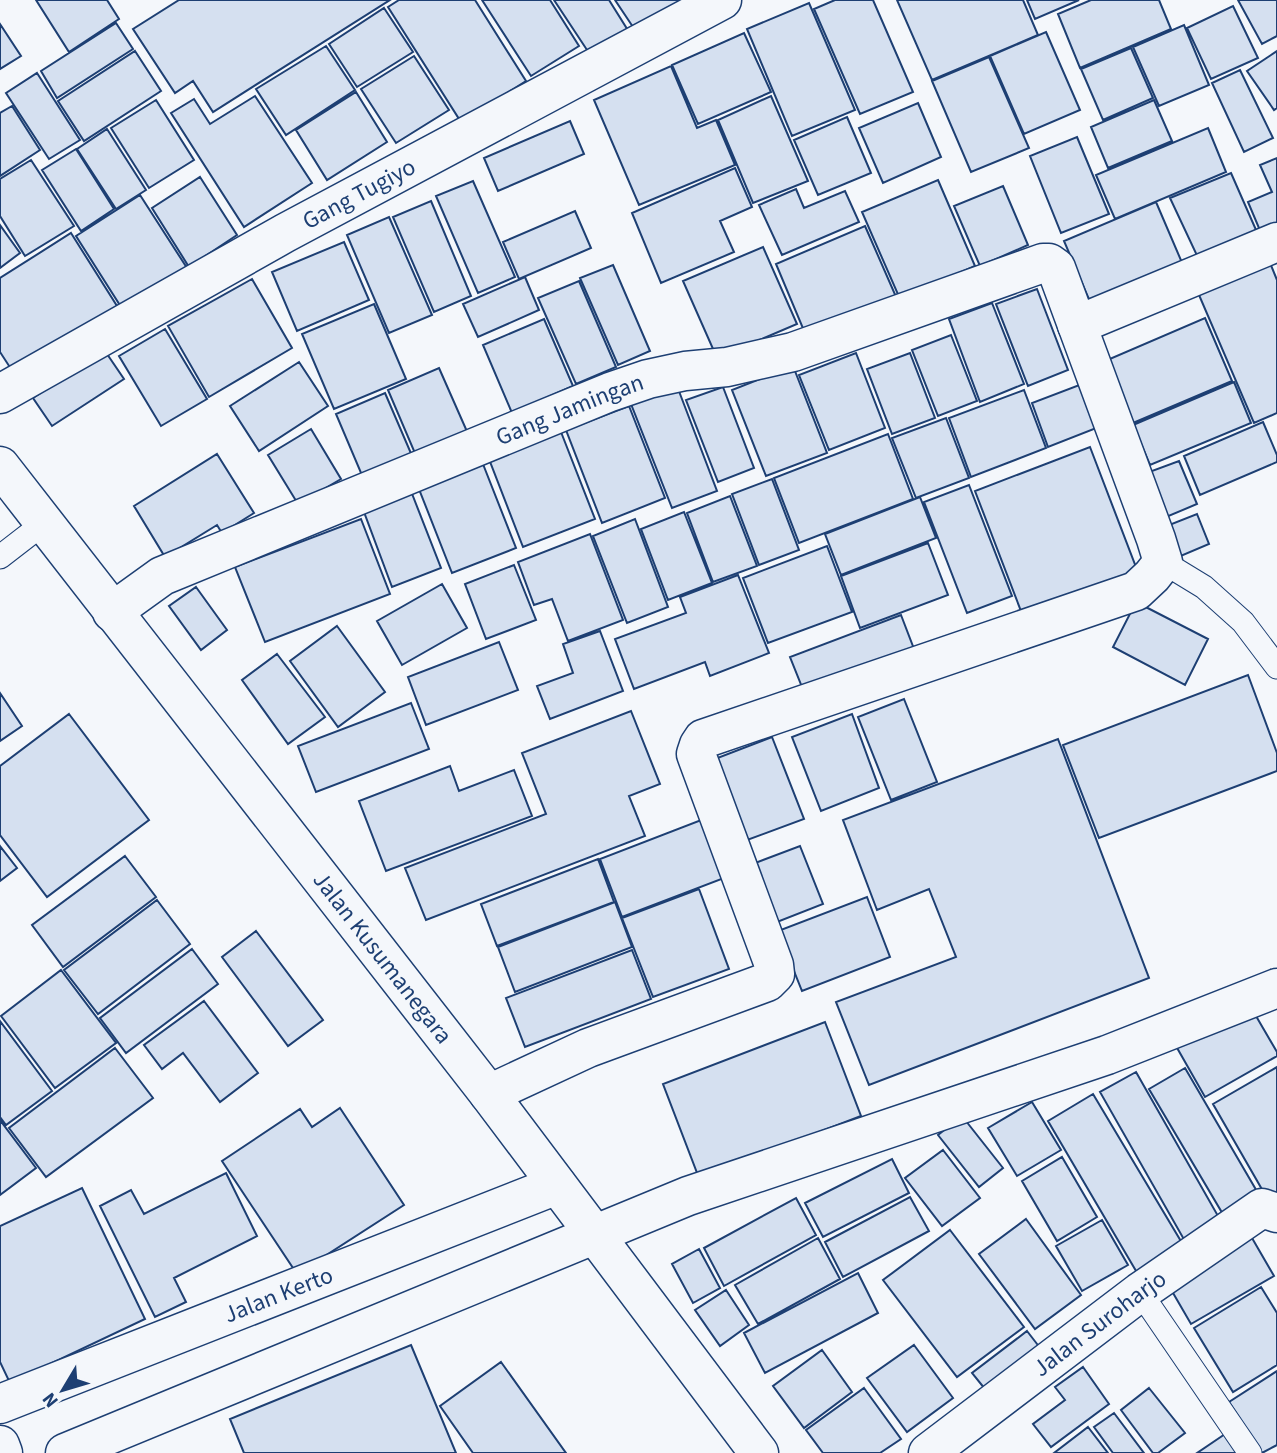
<svg xmlns="http://www.w3.org/2000/svg" width="1277" height="1453" viewBox="0 0 1277 1453" font-family="'Source Sans 3',sans-serif">
  <style>
    .building { fill: #d5e0f0; stroke: #1d3f73; stroke-width: 2 }
    .lines { fill: none; stroke-linecap: round; stroke-linejoin: round }
    .service-casing { stroke: #1d3f73; stroke-width: 25 }
    .minor-casing { stroke: #1d3f73; stroke-width: 41 }
    .primary-casing { stroke: #1d3f73; stroke-width: 41 }
    .service { stroke: #f4f7fb; stroke-width: 23 }
    .minor { stroke: #f4f7fb; stroke-width: 38 }
    .primary { stroke: #f4f7fb; stroke-width: 38 }
    .labels { text-anchor: middle; dominant-baseline: central; stroke-width: 5; stroke-linejoin: round; paint-order: stroke }
    .street-label { font-size: 24px; fill: #1d3f73; stroke: #f4f7fb }
  </style>
  <rect width="100%" height="100%" fill="#f4f7fb"/>
  <path class="building" d="M36,0H107L119,19L69,52Z
    M179,0H390L213,112L193,81L175,93L133,29Z
    M399,0H475L526,81L461,122L388,7Z
    M482,0H550L579,46L531,76Z
    M554,0H609L629,32L591,56Z
    M615,0H683L635,30Z
    M835,0H873L913,92L860,114L814,9Z
    M897,0H1023L1038,35L932,80Z
    M1027,0H1079L1035,19Z
    M1091,0H1159L1171,29L1080,68L1058,14Z
    M1238,0H1277V36L1262,44Z
    M809,3L855,110L792,136L747,29Z
    M1233,6L1258,58L1211,79L1187,28Z
    M384,8L413,52L357,87L329,44Z
    M116,23L133,49L57,98L41,71Z
    M0,24L21,56L0,69Z
    M1184,25L1209,85L1159,106L1133,47Z
    M1046,32L1080,110L1024,134L990,56Z
    M744,33L771,92L698,124L672,65Z
    M326,46L355,90L286,135L256,89Z
    M1131,48L1153,98L1103,120L1081,69Z
    M135,51L161,91L84,141L58,101Z
    M1277,51V108L1274,110L1247,71Z
    M414,56L449,110L396,143L361,89Z
    M989,57L1029,148L971,172L932,81Z
    M671,66L697,128L716,120L735,165L639,205L594,100Z
    M1240,70L1273,138L1244,152L1212,83Z
    M37,73L80,140L49,159L6,93Z
    M356,92L387,142L327,180L296,130Z
    M255,96L312,183L244,227L171,113L194,99L210,124Z
    M771,96L808,181L753,203L718,120Z
    M156,100L194,160L149,188L111,128Z
    M1154,100L1172,141L1108,168L1091,127Z
    M918,103L941,157L883,183L859,128Z
    M12,106L40,150L0,176V113Z
    M847,117L871,173L818,195L794,140Z
    M570,121L584,154L498,191L484,158Z
    M1208,128L1226,172L1115,219L1096,175Z
    M107,129L146,190L116,209L77,149Z
    M1077,137L1109,214L1061,233L1030,156Z
    M76,149L114,209L81,231L42,170Z
    M1277,158V235L1264,240L1248,202L1272,192L1260,165Z
    M31,160L74,226L25,256L0,216V179Z
    M735,168L752,207L720,221L734,252L661,283L632,213Z
    M1231,173L1260,239L1201,264L1170,198Z
    M200,177L237,235L189,267L152,208Z
    M938,180L975,266L900,299L862,212Z
    M473,181L515,277L478,293L436,196Z
    M1003,186L1028,245L980,266L954,206Z
    M796,189L804,208L845,191L859,222L782,255L759,205Z
    M140,195L187,268L123,310L76,236Z
    M431,201L471,296L434,312L393,217Z
    M1156,202L1186,272L1094,311L1064,241Z
    M575,211L591,248L519,279L503,242Z
    M389,217L432,315L389,333L347,235Z
    M0,225L20,253L0,268Z
    M865,226L897,299L807,338L776,264Z
    M71,233L117,306L13,372L0,352V278Z
    M344,242L369,300L297,331L272,272Z
    M763,247L797,324L717,358L683,281Z
    M1268,258L1277,280V413L1254,423L1196,288Z
    M613,265L650,351L618,365L580,278Z
    M525,277L539,310L478,337L463,304Z
    M252,279L292,348L209,397L168,326Z
    M579,281L616,367L576,384L538,298Z
    M1037,289L1068,370L1028,386L996,304Z
    M992,303L1024,384L980,402L949,319Z
    M374,304L406,379L334,409L302,334Z
    M1205,318L1232,381L1133,423L1105,361Z
    M544,319L573,386L512,413L483,345Z
    M165,329L207,399L161,426L119,356Z
    M951,335L977,401L938,416L912,350Z
    M105,351L124,379L52,426L33,398Z
    M856,353L885,428L829,450L799,375Z
    M910,353L935,418L892,434L867,369Z
    M299,362L328,406L259,451L230,406Z
    M793,366L827,453L766,476L732,390Z
    M439,368L469,436L417,458L388,390Z
    M1234,382L1251,423L1150,465L1133,425Z
    M1082,384L1099,427L1048,447L1032,403Z
    M677,386L717,491L672,508L631,404Z
    M723,387L754,468L718,482L686,400Z
    M1024,390L1046,448L971,477L949,418Z
    M385,393L413,458L364,480L336,414Z
    M629,406L665,498L602,523L566,430Z
    M946,418L969,478L916,498L892,438Z
    M1263,422L1277,455V462L1200,495L1184,456Z
    M311,429L341,479L298,504L268,455Z
    M561,432L595,519L523,547L489,459Z
    M888,434L913,499L799,543L774,478Z
    M1090,447L1139,575L1024,619L975,491Z
    M217,454L254,513L222,533L217,525L165,557L134,506Z
    M481,459L516,548L452,573L417,484Z
    M1179,461L1197,504L1159,520L1141,475Z
    M772,479L799,550L759,565L732,494Z
    M969,485L1012,596L967,613L924,502Z
    M409,486L441,568L392,587L361,504Z
    M730,496L757,566L713,582L687,513Z
    M920,497L936,538L841,575L825,534Z
    M684,512L712,583L668,600L641,529Z
    M1197,514L1209,544L1176,558L1164,527Z
    M361,519L390,594L265,642L235,567Z
    M635,519L668,607L627,623L593,536Z
    M590,534L623,620L568,641L552,599L534,605L518,562Z
    M928,543L948,595L860,628L841,576Z
    M827,546L852,612L768,643L743,578Z
    M514,565L536,620L486,639L465,584Z
    M738,575L769,653L710,676L705,662L634,689L615,639L686,613L680,597Z
    M442,584L467,628L402,665L377,621Z
    M196,587L227,630L201,650L169,606Z
    M1136,602L1208,639L1185,685L1113,647Z
    M901,615L914,649L804,692L790,657Z
    M337,626L385,692L338,727L290,661Z
    M600,631L623,691L550,719L537,686L573,673L563,644Z
    M499,642L518,690L426,725L408,677Z
    M277,654L325,717L288,744L242,680Z
    M1248,675L1277,753V771L1099,838L1063,745Z
    M0,693L22,726L0,741Z
    M904,699L937,782L891,800L858,717Z
    M411,703L429,749L316,792L298,746Z
    M631,711L660,784L629,796L645,836L426,920L405,868L546,814L522,753Z
    M69,714L149,820L47,897L0,835V766Z
    M852,714L879,788L821,811L792,737Z
    M772,737L804,819L739,843L707,762Z
    M1058,739L1149,978L869,1085L836,1002L956,957L929,889L877,910L843,820Z
    M450,766L459,791L514,770L532,816L386,871L359,801Z
    M709,817L732,875L622,917L600,859Z
    M0,846L17,868L0,881Z
    M800,846L823,904L772,924L750,865Z
    M125,856L156,897L63,967L32,925Z
    M598,859L614,902L497,946L481,904Z
    M699,889L729,969L653,997L622,918Z
    M867,897L890,957L802,991L778,931Z
    M157,900L190,944L98,1014L64,970Z
    M615,902L632,947L515,992L498,947Z
    M256,931L323,1020L288,1046L222,957Z
    M192,949L218,984L126,1053L100,1018Z
    M632,950L651,999L525,1047L506,998Z
    M61,970L116,1043L55,1088L1,1016Z
    M204,1001L258,1073L220,1102L183,1053L162,1069L144,1045Z
    M1249,1004L1277,1052V1056L1205,1097L1176,1046Z
    M0,1021L52,1091L6,1125L0,1117Z
    M825,1022L861,1116L699,1178L663,1084Z
    M115,1048L153,1098L46,1177L9,1128Z
    M1277,1067V1201L1271,1205L1213,1104Z
    M1185,1068L1262,1200L1227,1221L1149,1089Z
    M1136,1072L1222,1223L1186,1243L1100,1092Z
    M1093,1094L1185,1248L1139,1276L1048,1121Z
    M1032,1102L1061,1150L1017,1176L988,1128Z
    M340,1108L404,1205L297,1274L222,1161L300,1109L312,1127Z
    M962,1116L1003,1168L979,1187L938,1135Z
    M0,1120L36,1168L0,1195Z
    M943,1150L980,1198L942,1226L905,1178Z
    M1062,1157L1097,1217L1057,1241L1022,1181Z
    M892,1159L909,1193L823,1237L805,1203Z
    M226,1173L257,1236L174,1278L186,1302L155,1317L100,1206L131,1190L144,1214Z
    M82,1188L145,1319L10,1383L0,1362V1226Z
    M910,1197L929,1231L843,1277L825,1242Z
    M796,1198L816,1235L724,1286L704,1248Z
    M1026,1219L1081,1295L1035,1329L979,1254Z
    M1102,1220L1128,1265L1082,1291L1056,1246Z
    M950,1230L1024,1327L957,1377L883,1280Z
    M818,1238L840,1279L758,1324L735,1285Z
    M1252,1238L1274,1276L1191,1324L1169,1286Z
    M699,1249L720,1288L693,1303L672,1264Z
    M858,1273L878,1313L765,1373L744,1333Z
    M1261,1287L1277,1313V1365L1233,1392L1194,1328Z
    M726,1290L749,1325L720,1346L695,1310Z
    M1027,1331L1044,1353L989,1394L972,1373Z
    M411,1345L456,1453H244L230,1419Z
    M914,1345L953,1398L907,1432L867,1378Z
    M822,1350L852,1392L804,1428L773,1386Z
    M501,1362L566,1453H473L440,1406Z
    M1083,1367L1109,1404L1051,1447L1033,1424L1065,1400L1055,1387Z
    M1277,1371V1445L1262,1453L1229,1402Z
    M864,1388L901,1439L880,1453H823L806,1430Z
    M1149,1388L1185,1433L1158,1453H1153L1121,1410Z
    M1114,1413L1144,1453H1113L1094,1427Z
    M1088,1427L1108,1453H1054Z
    M1228,1432L1243,1453H1197Z"/>
  <g class="lines">
    <g class="service-casing">
      <path id="service" d="M0,557L44,523
        M1163,562L1204,587L1243,622L1277,667
        M1140,1292L1250,1453"/>
    </g>
    <g class="minor-casing">
      <g id="minor">
        <path d="M1077,325L1277,242"/>
        <path id="s1" d="M0,394L285,233L722,0"/>
        <path id="s2" d="M112,612L162,576L610,392L648,379L685,371L727,367L793,352L1043,263H1049L1056,268L1156,539L1163,562L1152,576L1136,591L703,739L699,745L696,754L774,965L775,974L767,982L588,1048L489,1094"/>
        <path id="s3" d="M0,1404L557,1185"/>
        <path d="M0,1445L3,1453"/>
        <path d="M65,1453L688,1196L1107,1055L1277,988"/>
        <path id="s4" d="M928,1453L1140,1292L1262,1208L1277,1213"/>
      </g>
    </g>
    <g class="primary-casing">
      <g id="primary">
        <path id="s5" d="M0,466L489,1094L759,1453"/>
      </g>
    </g>
    <use href="#service" class="service"/>
    <use href="#minor" class="minor"/>
    <use href="#primary" class="primary"/>
  </g>
  <g class="labels">
    <g class="street-label">
      <text stroke="none"><textPath href="#s1" startOffset="411">Gang Tugiyo</textPath></text>
      <text stroke="none"><textPath href="#s2" startOffset="502">Gang Jamingan</textPath></text>
      <text stroke="none"><textPath href="#s5" startOffset="623">Jalan Kusumanegara</textPath></text>
      <text stroke="none"><textPath href="#s3" startOffset="299">Jalan Kerto</textPath></text>
      <text stroke="none"><textPath href="#s4" startOffset="215">Jalan Suroharjo</textPath></text>
    </g>
  </g>
  <g transform="translate(63 1390) rotate(232)" stroke="#f4f7fb" stroke-width="5" paint-order="stroke">
  <path d="M0-5L12 26L0 18L-12 26Z" fill="#1d3f73"/>
  <text y="-10" font-size="19" font-weight="bold" text-anchor="middle" fill="#1d3f73">N</text>
  </g>
</svg>
